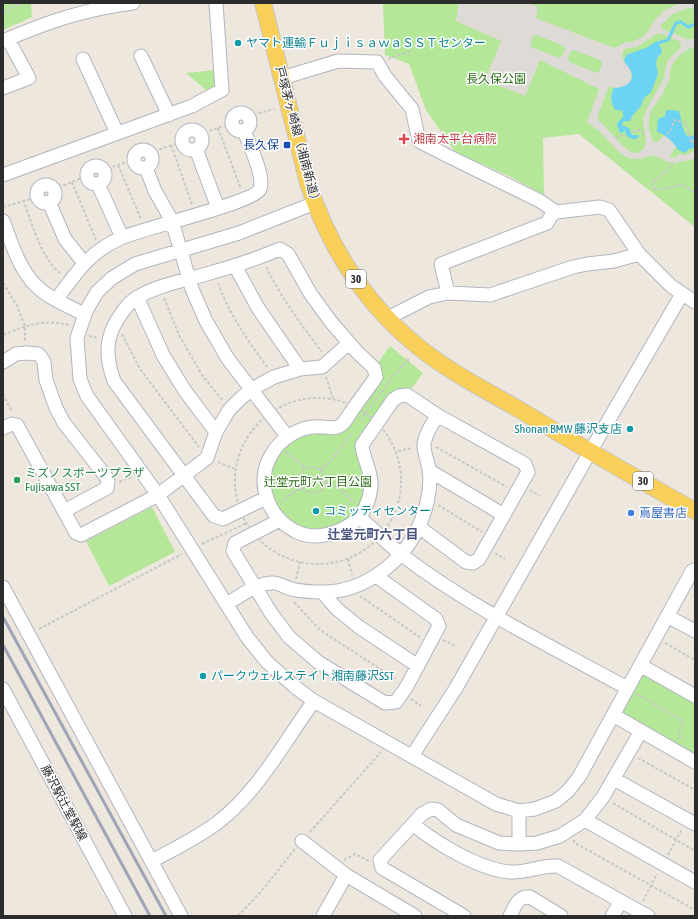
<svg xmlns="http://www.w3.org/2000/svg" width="698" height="919" viewBox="0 0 698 919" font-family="'Asap Condensed','Noto Sans JP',sans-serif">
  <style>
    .green { fill: #b4e798 }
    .plaza { fill: #dedad5; fill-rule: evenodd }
    .water { fill: #6cd3f4 }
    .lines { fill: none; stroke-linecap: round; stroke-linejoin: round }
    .stream { stroke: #6cd3f4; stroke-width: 3 }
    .minor-casing { stroke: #b2b4c0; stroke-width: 15 }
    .major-casing { stroke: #c8c8c8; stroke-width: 18 }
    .path { stroke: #c8c8c8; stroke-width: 2; stroke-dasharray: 3 2; stroke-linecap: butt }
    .minor { stroke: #fff; stroke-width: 13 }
    .major { stroke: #f7cf59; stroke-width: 16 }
    .rail { stroke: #a0a4b7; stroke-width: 3 }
    .culture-dot { fill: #0f9aa8; stroke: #fff; stroke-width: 1.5 }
    .health-dot { fill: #e0444e; stroke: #fff; stroke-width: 1.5 }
    .transit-dot { fill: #1a4fb4; stroke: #fff; stroke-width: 1.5 }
    .leisure-dot { fill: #2e9e5b; stroke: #fff; stroke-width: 1.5 }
    .shop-dot { fill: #3f7fe0; stroke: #fff; stroke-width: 1.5 }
    .labels { text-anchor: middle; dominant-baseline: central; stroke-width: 3; stroke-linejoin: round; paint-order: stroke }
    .shield { fill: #fff; stroke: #6b6b6b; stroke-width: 1 }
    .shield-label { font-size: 11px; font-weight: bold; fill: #2c2c2c }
    .culture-label { font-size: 12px; fill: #0d838f; stroke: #fff; text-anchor: start }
    .park-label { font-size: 12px; fill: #2b6d17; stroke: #fff }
    .street-label { font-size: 12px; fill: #2c2c2c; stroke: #fff }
    .health-label { font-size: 12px; fill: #be3a42; stroke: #fff; text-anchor: start }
    .transit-label { font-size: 12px; fill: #164399; stroke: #fff; text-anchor: end }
    .leisure-label { font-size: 12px; fill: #27864d; stroke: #fff; text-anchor: start }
    .shop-label { font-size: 12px; fill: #366cbe; stroke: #fff; text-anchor: start }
    .neighbourhood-label { font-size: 13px; font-weight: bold; fill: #49547f; stroke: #fff }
  </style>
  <rect width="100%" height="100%" fill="#eee7de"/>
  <path class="green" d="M3,3H31L32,17L3,30Z
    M383,3H695V227L579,134L543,138L544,195L509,176L455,152L426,110L409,64L385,55Z
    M215,70L217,85L207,91L186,73Z
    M390,346L423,373L409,392L399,390L392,393L362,434L366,469V494L352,518L321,532L297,527L278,511L267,482L275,457L292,439L311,433L336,434L377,364Z
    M152,507L175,552L109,586L86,541Z
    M640,665L695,696V762L619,719Z"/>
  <path class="plaza" d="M459,3H529L538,7L536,18L614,48L626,42H631L643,37L648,31L654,21L665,10L680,3H695V9L688,8L673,14L661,25V28L670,32L668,36L658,33L637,47L624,49L622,54L624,62L629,66L632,72L631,79L628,85L624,87L614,88L609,86L597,118L623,146L631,152L638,153L644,149L646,140L643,120L647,108L664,78L665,70L668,60L680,48L681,44L679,41L671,38L673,33L686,39H695V46L683,52L674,61L670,70V78L662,95L651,111L649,120V129L653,141L656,143L666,133L678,145L670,155L671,157L675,158L679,154L687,155L695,150V159L675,163L668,162L652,155L641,159H632L624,156L618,151L599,131L587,122L599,89L540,60L525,96L485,80L501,41L456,21ZM536,35L564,46V48L565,49L562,56H560L559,58L531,47L532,45L530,44L533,36L535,37ZM573,50L602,61L601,63L602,64L599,72H597V73L569,62V60L567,59L571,51H572Z"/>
  <path class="water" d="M657,41L662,50L661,54L657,58L656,64L658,74L655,82L651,92L644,98L641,106L633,115L630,121H626L622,123V125L629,128L632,135H638L639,137C634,141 630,139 626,135L625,130L622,133H620L617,125L618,122L623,117V111L614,109C611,101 610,95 614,88C633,87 638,75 624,62L626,55L648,47Z
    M667,110L679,111C682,120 681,127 687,136H693L695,131V147L689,149L685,153L678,150C675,143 664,133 657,132L658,119L665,116L666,111Z"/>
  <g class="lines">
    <path class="stream" d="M658,43L668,40L676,23L681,22L688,27L695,24"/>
    <g class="minor-casing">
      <path id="minor" d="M3,41C47,22 85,9 133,3
        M141,56L169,115
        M83,59L117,133
        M282,78L338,61L377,62L385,76L412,109L419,141L446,155L540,201L556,212L600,207L609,210L639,254L671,286L695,302
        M3,88L29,78L8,39
        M232 122a9 9 0 1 1 18 0a9 9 0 1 1-18 0Z
        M182 140a10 10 0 1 1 20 0a10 10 0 1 1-20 0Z
        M196,149L218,208
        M134 159a9 9 0 1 1 18 0a9 9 0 1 1-18 0Z
        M87 175a9 9 0 1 1 18 0a9 9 0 1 1-18 0Z
        M146,168L155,191L172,221L192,289L206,321L228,359L287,436
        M3,175L192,106L222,90L216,3
        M98,184L122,237
        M37 194a9 9 0 1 1 18 0a9 9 0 1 1-18 0Z
        M49,202L65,239L84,263
        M315,203L239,233L135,264L112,278L97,292L86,311L77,338L80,379L87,396L158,495L247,637L267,662L295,687L314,701L496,804L519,811L535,809L556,801L568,791L579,777L692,571L695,570
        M3,221C13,246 20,274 42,291C55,301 71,307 85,315
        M235,266L258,308L300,369
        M448,293L441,264L547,223L551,216L556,212
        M137,297L163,355L185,391L216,432
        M56,300C77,272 89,252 121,238C142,228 254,203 260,189C265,176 249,144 244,131
        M388,318L429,297L448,293L490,295L573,267L587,264L614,261L639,254
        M3,362L16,354L26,353L38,354L41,357L44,362L46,380L56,408L64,423L107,478L108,481L107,488L64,511
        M3,428L12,424L17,425L76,533L81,535L158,495L207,458L216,432L229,410L241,398L252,389L274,377L300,369L322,367L349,343
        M430,471L504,515
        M266,498L223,519L214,516L114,381C105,356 105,336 121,314C125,308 131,301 138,297C160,284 189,280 213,272C236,266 258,258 280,249L288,254L310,293L331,322L358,353L374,368L376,377C368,389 359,400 351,412C348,416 346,421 342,424C336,430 330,427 322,427C301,425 280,438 270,457C256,484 268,517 295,531C315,542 344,533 359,517C366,509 370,497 371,486C372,470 363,460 362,445L393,400L399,396L407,395L437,415L525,464L528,472L479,559L473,563L466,562L419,527
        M359,517C373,529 387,543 402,555C471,608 551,646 627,688
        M280,520L235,543L233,551L271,613L289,637L318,662L385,703L396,702L407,686L439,626L436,619L376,576
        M3,587L181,916
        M322,592L337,609L359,627L418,666
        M227,604C240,596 255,584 271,583C277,582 285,587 291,589C300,591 312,592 321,592C362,593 401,564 418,528C426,512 432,488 429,469C428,462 424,453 424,446C424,435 433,424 437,415
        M667,616L695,631
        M640,665L695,696
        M3,689L125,916
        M613,715L695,762
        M412,756L456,688L590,452L682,294
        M614,779L695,824
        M585,820L695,882
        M413,824C435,843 481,870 510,872C527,873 541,865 558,866L624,903
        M302,841L346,875L415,916
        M519,844V811
        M152,861C174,849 197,838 217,823C259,791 284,742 314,701
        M323,916L346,875
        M464,916L382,868L380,860L422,814L431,809L438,810L456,825L499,843L519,844L537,843L560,836L585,820L603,797L641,731
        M510,916C515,907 517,896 530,897L561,916
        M612,916L620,903H624L648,916"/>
    </g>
    <g class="major-casing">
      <path id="major" d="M263,3L308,183C328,245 364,302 415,344C448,372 488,391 525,413C581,447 638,479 695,511"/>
    </g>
    <path class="path" d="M3,13L16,5L24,3
      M388,59L411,51
      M249,116L274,109
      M218,128L241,189
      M633,132L639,130L645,134
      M200,134L232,123
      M667,134L671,130L674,120L686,123L691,142L693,141L695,146
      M616,139L619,136L625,135
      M171,145L192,204
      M150,153L183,141
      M673,162L666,172L652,183L655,189C664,191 674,186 683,185L695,193
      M118,165L141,219
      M103,170L133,160
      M72,182L96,240
      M54,189L87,176
      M23,200C33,225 40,257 61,274
      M3,207L37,197
      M266,267C282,298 301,325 322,352
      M3,283L17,306L25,326V342
      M218,283C229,314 248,341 268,368
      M164,298L179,335L202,375L223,401
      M122,334L140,369L199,447
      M3,335C27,325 42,319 69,325
      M89,336L98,338
      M326,377L333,398
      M3,394L12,412
      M235 481a83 83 0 1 1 166 0a83 83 0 1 1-166 0Z
      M361,420L392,378L409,359
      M436,447L507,487
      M398,451L412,448
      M286,452L306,468
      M218,462L235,469
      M299 480a13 13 0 1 1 26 0a13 13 0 1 1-26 0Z
      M320,470L332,460L353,431
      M119,482L131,477
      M325,483L336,486L355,503
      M530,490L540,496
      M281,502L301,487
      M438,505L482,532
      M202,544L247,523
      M495,553L505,559
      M348,559L352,575
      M296,579L300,562
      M360,596L421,638
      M294,602L320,630L397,680
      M39,629L182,554
      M443,640L456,646
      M665,643L695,660
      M637,694L683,721C679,728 678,732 681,740
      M411,699L421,706
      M638,758L695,790
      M613,803L695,851
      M310,832L381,752
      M573,840L575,843L695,910
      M668,855L682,829
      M344,860L355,854L369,861
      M643,901L657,874
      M238,916L259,894L295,849"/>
    <use href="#minor" class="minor"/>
    <use href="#major" class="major"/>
    <path class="rail" d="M3,617L166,916
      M3,645L150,916"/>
  </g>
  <g class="culture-dot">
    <circle cx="238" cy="43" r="4"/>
    <circle cx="630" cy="429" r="4"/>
    <circle cx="316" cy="511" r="4"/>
    <circle cx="203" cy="676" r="4"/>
  </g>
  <path class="health-dot" d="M402 133h4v4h4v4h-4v4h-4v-4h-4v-4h4z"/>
  <rect class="transit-dot" x="283" y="141" width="8" height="8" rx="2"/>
  <circle class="leisure-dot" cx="17" cy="480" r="4"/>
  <circle class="shop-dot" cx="631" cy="513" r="4"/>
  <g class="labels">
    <g class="shield">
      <rect x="346" y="270" width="20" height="18" rx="3"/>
      <rect x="633" y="472" width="20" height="18" rx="3"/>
    </g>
    <g class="shield-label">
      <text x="356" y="279">30</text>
      <text x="643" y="481">30</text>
    </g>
    <g class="culture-label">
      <text x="246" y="43">ヤマト運輸ＦｕｊｉｓａｗａＳＳＴセンター</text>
      <text x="622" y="429" text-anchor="end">Shonan BMW 藤沢支店</text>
      <text x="324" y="511">コミッティセンター</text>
      <text x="211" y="676">パークウェルステイト湘南藤沢SST</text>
    </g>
    <g class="park-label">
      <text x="496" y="79">長久保公園</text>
      <text x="318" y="482">辻堂元町六丁目公園</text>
    </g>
    <g class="street-label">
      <text transform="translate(298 136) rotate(75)">戸塚茅ヶ崎線（湘南新道）</text>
      <text transform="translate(64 803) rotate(62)">藤沢駅辻堂駅線</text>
    </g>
    <g class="health-label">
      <text x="413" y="139">湘南太平台病院</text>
    </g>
    <g class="transit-label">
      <text x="279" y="145">長久保</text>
    </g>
    <g class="leisure-label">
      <text x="25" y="473">ミズノスポーツプラザ<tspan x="25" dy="14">Fujisawa SST</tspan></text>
    </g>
    <g class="shop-label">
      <text x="639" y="513">蔦屋書店</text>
    </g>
    <g class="neighbourhood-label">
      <text x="373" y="534">辻堂元町六丁目</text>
    </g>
  </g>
  <rect width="698" height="919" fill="none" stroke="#2c2c2c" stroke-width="8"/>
</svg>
